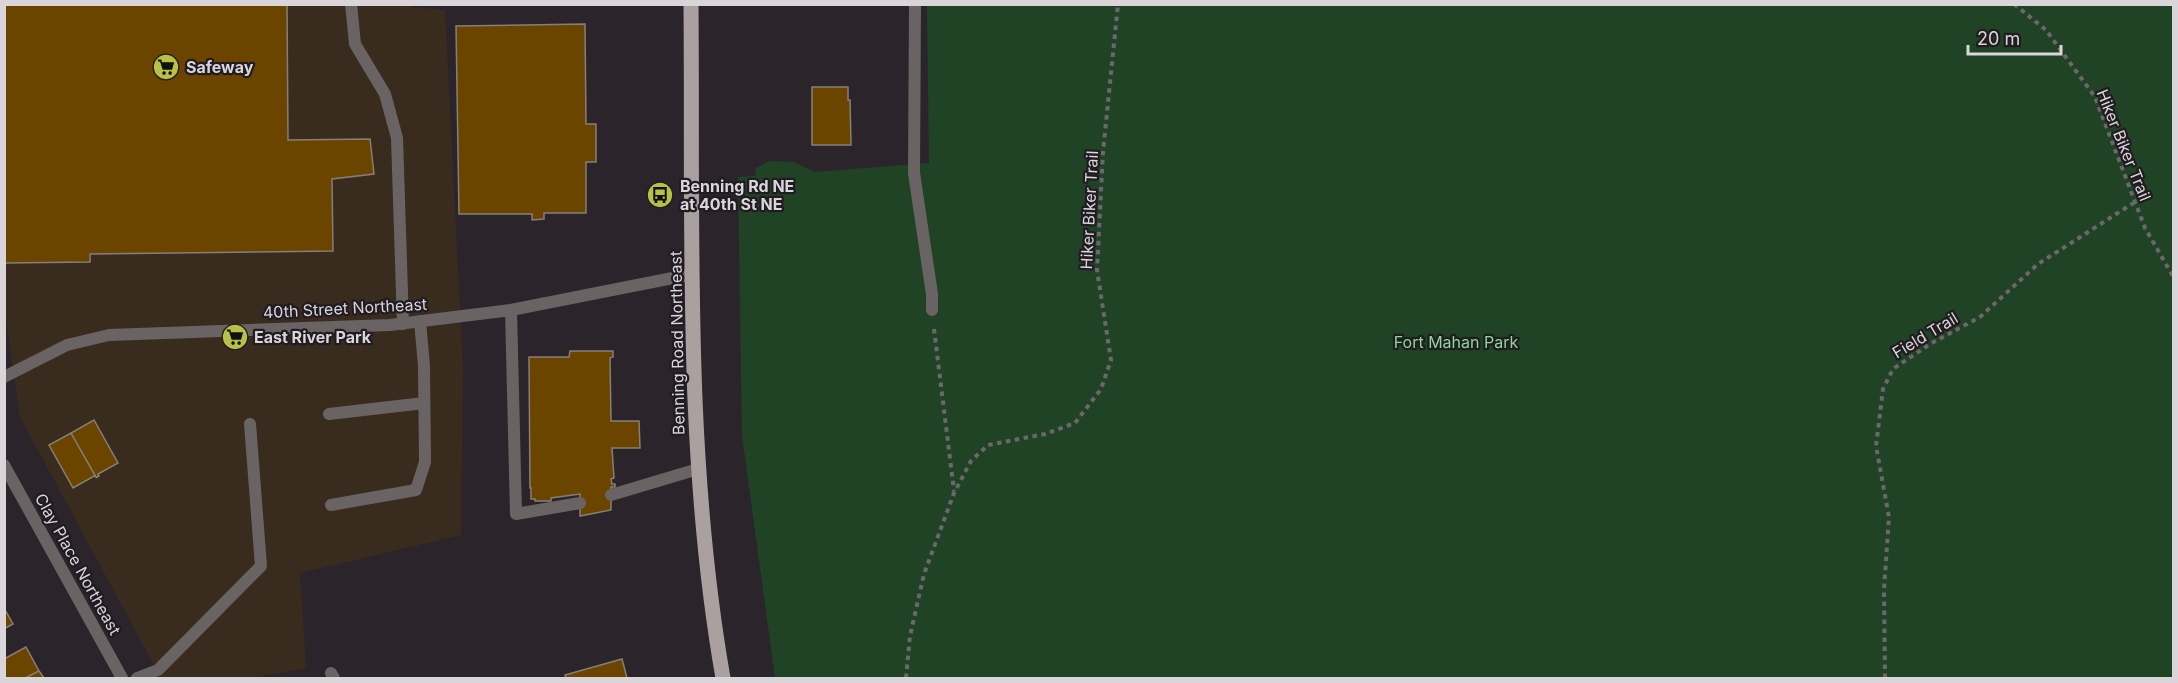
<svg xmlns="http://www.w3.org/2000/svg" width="2178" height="683" viewBox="0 0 2178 683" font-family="Inter,sans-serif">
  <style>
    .commercial { fill: #392c1e }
    .green { fill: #204326 }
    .building { fill: #6b4400; stroke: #867f77; stroke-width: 1.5 }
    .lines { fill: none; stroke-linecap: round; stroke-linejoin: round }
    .path { stroke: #6d676d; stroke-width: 4; stroke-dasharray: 4.5 4.5; stroke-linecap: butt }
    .service { stroke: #696463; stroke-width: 12 }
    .minor { stroke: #696463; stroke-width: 12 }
    .primary { stroke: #aaa09f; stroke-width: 15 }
    .labels { text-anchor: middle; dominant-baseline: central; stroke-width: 4.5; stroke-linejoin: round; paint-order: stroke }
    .poi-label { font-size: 16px; font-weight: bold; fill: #d9d5d9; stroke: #211b22; text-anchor: start }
    .street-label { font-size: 16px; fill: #d9d5d9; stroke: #211b22 }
    .park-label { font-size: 16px; fill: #8bd996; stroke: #211b22 }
  </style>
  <rect width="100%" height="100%" fill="#2b252b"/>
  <path class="commercial" d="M410,4L411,7L445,10L463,369L461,535L300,573L306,668L252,678H161L20,417L4,305V5Z"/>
  <path class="green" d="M927,5H2173V678H775L742,435L738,177L755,176L756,168L769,161L794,162L815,172L929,163Z"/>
  <path class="building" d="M4,4H287L288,140L370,139L374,174L332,179L333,251L90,254V262L5,263Z
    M585,24L586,124H596V162H586V213H544V219L532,220V214H459L456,26Z
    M812,87H848V100H850L851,145H812Z
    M570,351H613V357L610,358L611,421H639L640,448H612L614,478L611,479L612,484H615V487H611V510L580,516V494L551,498V501H535V499H531V488H530L529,357H569Z
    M94,420L118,463L98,474L99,476L96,477L71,433Z
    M71,433L96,477L94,476L73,488L49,445Z
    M4,608L13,624L4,629Z
    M26,647L39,671L25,678H4V659Z
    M622,659L627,678H566L565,675Z
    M39,671L44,678H25Z"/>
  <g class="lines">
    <path class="path" d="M2014,4L2046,30L2095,97L2145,228L2174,278
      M934,329L954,491
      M906,678L910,636L924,574L954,493L971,461L988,445L1045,434L1075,423L1101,389L1111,360L1097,270L1103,152L1118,4
      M1885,678L1884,589L1889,517L1876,446L1883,389L1893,369L1930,344L1980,317L2038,264L2135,202"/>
    <path class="service" d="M351,4L355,44L385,94L397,138L403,324
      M915,4L914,173L932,294V310
      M511,310L516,514L580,503
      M329,414L424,403
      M611,495L698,469
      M331,505L416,490L425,462L424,366L420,321
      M331,673L334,678
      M137,678L158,670L261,566L250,424"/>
    <path class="minor" d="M4,377L67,345L109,335L390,325L511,310L693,274
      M4,465L122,678"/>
    <path class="primary" d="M691,4C693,230 684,456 723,678"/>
  </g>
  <defs>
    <g id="supermarket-disc" transform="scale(1.35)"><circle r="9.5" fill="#b7c147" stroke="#211b22"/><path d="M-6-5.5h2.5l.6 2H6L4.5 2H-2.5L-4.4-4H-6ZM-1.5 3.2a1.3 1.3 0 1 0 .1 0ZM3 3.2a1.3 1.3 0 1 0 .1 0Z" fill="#111"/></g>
    <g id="bus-disc" transform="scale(1.35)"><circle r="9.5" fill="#b7c147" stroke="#211b22"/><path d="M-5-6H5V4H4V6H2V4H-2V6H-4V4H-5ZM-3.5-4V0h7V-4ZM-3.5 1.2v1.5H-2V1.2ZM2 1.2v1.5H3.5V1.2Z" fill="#111"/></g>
  </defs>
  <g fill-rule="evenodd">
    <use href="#supermarket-disc" x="166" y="67"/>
    <use href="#bus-disc" x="660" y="195"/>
    <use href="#supermarket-disc" x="235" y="337"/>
  </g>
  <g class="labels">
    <g class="poi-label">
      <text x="186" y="67">Safeway</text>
      <text x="680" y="186">Benning Rd NE<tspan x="680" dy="18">at 40th St NE</tspan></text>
      <text x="254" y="337">East River Park</text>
    </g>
    <g class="street-label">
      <text transform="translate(2124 145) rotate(68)">Hiker Biker Trail</text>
      <text transform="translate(1089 210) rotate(-87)">Hiker Biker Trail</text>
      <text transform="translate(345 308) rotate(-3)">40th Street Northeast</text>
      <text transform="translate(1925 335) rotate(-31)">Field Trail</text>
      <text transform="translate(677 343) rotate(-91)">Benning Road Northeast</text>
      <text transform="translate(78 564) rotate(61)">Clay Place Northeast</text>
    </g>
    <g class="park-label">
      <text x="1456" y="342">Fort Mahan Park</text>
    </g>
  </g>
  <rect width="2178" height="683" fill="none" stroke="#d9d5d9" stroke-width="12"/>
  <path d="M1968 45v9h93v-9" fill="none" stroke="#d9d5d9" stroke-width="3"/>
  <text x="1977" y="45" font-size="18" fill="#d9d5d9" stroke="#211b22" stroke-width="4.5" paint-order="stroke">20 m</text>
</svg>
